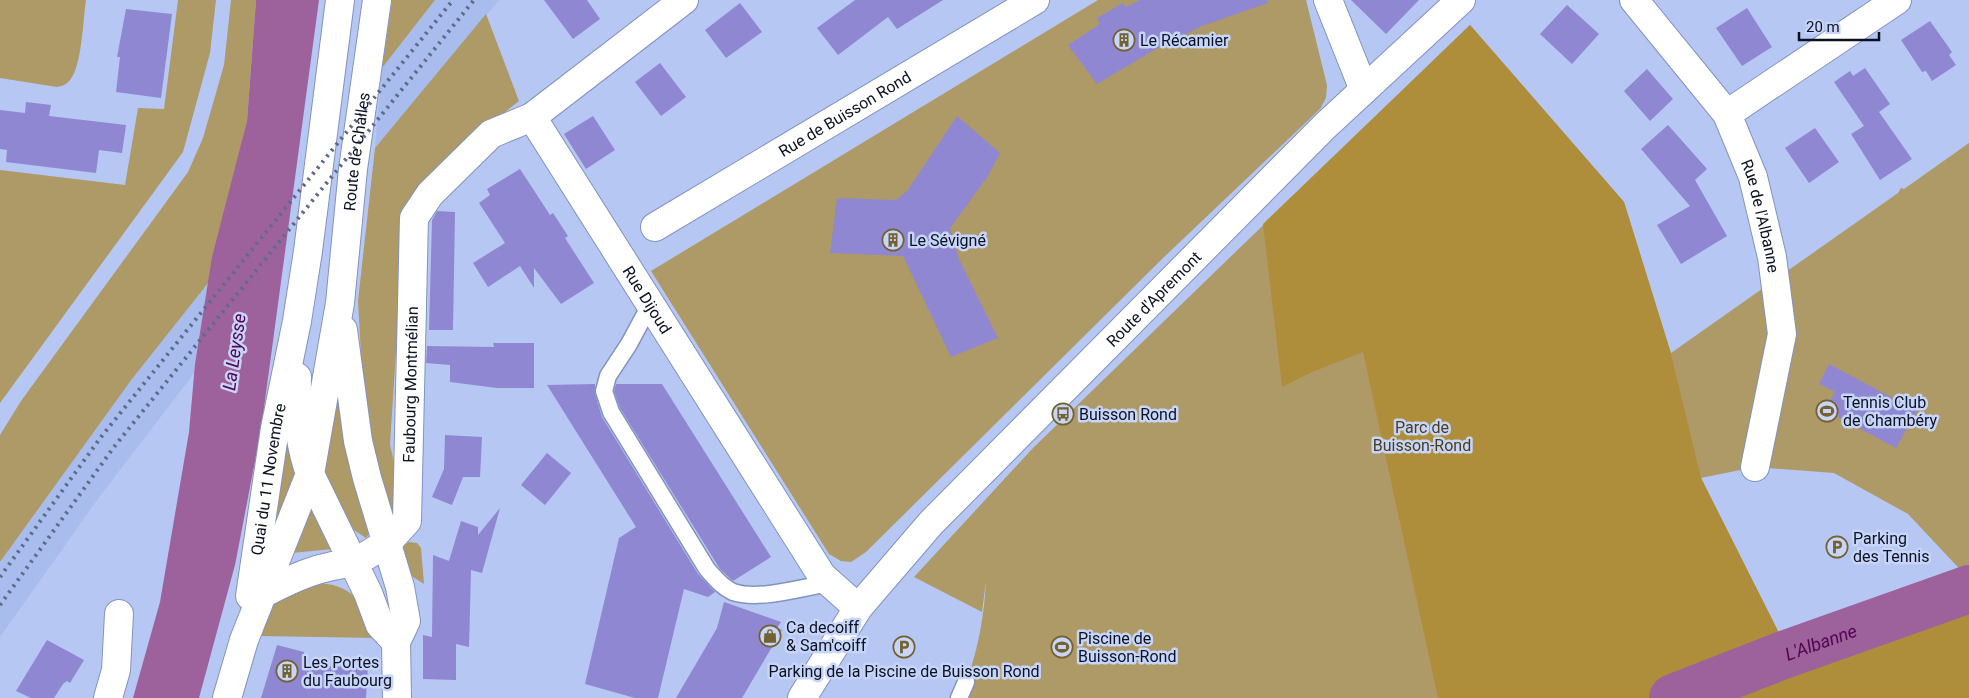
<svg xmlns="http://www.w3.org/2000/svg" width="1969" height="698" viewBox="0 0 1969 698" font-family="Roboto,sans-serif">
  <style>
    .built { fill: #a8bcee }
    .green { fill: #ae9a67 }
    .forest { fill: #ae8e3b }
    .water { fill: #9d629b }
    .lines { fill: none; stroke-linecap: round; stroke-linejoin: round }
    .river { stroke: #9d629b; stroke-width: 48 }
    .building { fill: #8f87d1 }
    .service-casing { stroke: #8393be; stroke-width: 19 }
    .minor-casing { stroke: #8393be; stroke-width: 30 }
    .secondary-casing { stroke: #8393be; stroke-width: 30 }
    .primary-casing { stroke: #8393be; stroke-width: 30 }
    .service { stroke: #fff; stroke-width: 16 }
    .minor { stroke: #fff; stroke-width: 28 }
    .secondary { stroke: #fff; stroke-width: 28 }
    .primary { stroke: #fff; stroke-width: 28 }
    .rail { stroke: #606b89; stroke-width: 4; stroke-dasharray: 2.5 5; stroke-linecap: butt }
    .labels { text-anchor: middle; dominant-baseline: central; stroke-width: 5; stroke-linejoin: round; paint-order: stroke }
    .poi-label { font-size: 16px; fill: #0c1221; stroke: #c6d5f9; text-anchor: start }
    .street-label { font-size: 16px; fill: #0c1221; stroke: #c6d5f9 }
    .park-label { font-size: 16px; fill: #4b3d19; stroke: #c6d5f9 }
    .water-label { font-size: 18px; font-style: italic; fill: #530453; stroke: #c6d5f9 }
  </style>
  <rect width="100%" height="100%" fill="#b6c7f4"/>
  <path class="built" d="M435,0H499L375,148L382,68Z
    M223,265L209,354L100,496L0,637V562L132,379Z"/>
  <path class="green" d="M0,0H86C83,19 82,66 70,80C66,85 62,86 57,87L0,78Z
    M178,0H216L210,53L183,152L0,403V170L125,185L138,108L164,109Z
    M231,0H256L247,121L209,282L132,379L0,562V435L21,401L188,172L203,138L224,65Z
    M392,0H435L382,68L392,1Z
    M1098,0H1306L1327,85L1326,98L1320,109L1162,259L866,552L851,562L841,561L829,554L651,271Z
    M486,14L519,101L463,146L426,183L400,290L390,444L397,477L396,507L392,511L374,451L362,373L358,301L375,148Z
    M1470,25L1624,202L1671,353L1898,193L1901,188L1904,189L1969,143V579L1908,514L1834,473L1755,467L1701,478L1780,635L1903,591L1969,582V698H959C976,663 984,620 986,581L982,612L914,577L1033,448Z
    M336,375L352,474L369,534L366,538L354,530L321,477Z
    M285,444L290,445L300,479L270,544Z
    M311,510L333,549L292,553Z
    M409,542L417,543L421,548L424,584L410,575L400,548Z
    M310,583C354,582 362,602 378,638L258,636L271,602Z"/>
  <path class="forest" d="M1470,25L1624,202L1671,354L1701,478L1780,635L1903,591L1969,582V698H1438L1363,352L1312,372L1282,387L1263,224Z"/>
  <path class="water" d="M256,0H319L261,430L235,565L199,698H133L160,602L189,432L195,364L212,257L247,121Z"/>
  <g class="lines">
    <path class="river" id="s1" d="M1673,698L1778,657L1969,589"/>
  </g>
  <path class="building" d="M544,0H587L600,19L573,39Z
    M855,0H943L897,29L888,17L838,55L817,28Z
    M1140,0H1267L1268,3L1202,26L1161,46L1097,84L1068,45L1100,24L1097,18L1123,3L1126,7Z
    M1351,0H1419L1386,34Z
    M740,3L762,32L726,58L705,30Z
    M1567,5L1599,34L1572,64L1540,34Z
    M1747,8L1772,47L1742,66L1716,28Z
    M126,9L172,14L161,98L116,92L120,57H117Z
    M1930,21L1952,52L1949,55L1956,65L1932,81L1926,71L1922,72L1901,40Z
    M660,63L686,97L661,116L635,82Z
    M1865,68L1890,104L1879,112L1912,159L1880,180L1851,134L1864,126L1834,82L1850,71L1853,76Z
    M1647,69L1673,99L1650,121L1624,91Z
    M26,102L51,105L49,116L126,125L122,153L99,150L96,173L6,162L7,150L0,149V110L25,113Z
    M593,116L615,150L586,169L564,134Z
    M957,116L1000,153L988,176L950,228L959,259L998,338L951,357L903,256L830,253L837,198L896,200L907,191Z
    M1668,125L1707,169L1695,180L1727,236L1681,264L1657,225L1690,206L1641,149Z
    M1815,128L1839,162L1809,183L1785,148Z
    M520,169L550,215L553,213L568,236L565,238L594,283L561,304L534,268V288L520,266L488,287L473,263L505,243L479,203L490,195L487,189Z
    M437,211L455,212L453,330H429L432,220Z
    M493,343H534V388H497L450,382V365L426,363L427,346L494,347Z
    M1829,364L1917,411L1896,448L1825,410L1835,392L1819,384Z
    M595,384V394L602,417L698,574L715,592L708,597L684,589L658,698H635L585,684L619,538L636,527L547,385Z
    M616,384H662L771,557L733,581L720,569L620,408L614,391Z
    M445,435L482,437L480,477H463L452,505L432,497L444,469Z
    M547,453L571,473L545,505L521,485Z
    M500,508L482,573L471,570L469,647L456,644V680L423,679V635L432,637L433,555L449,561L461,521L478,527V535Z
    M724,602L781,622L777,628L782,630L742,698H676L717,628Z
    M47,640L84,660L70,683L67,681L63,684L54,698H31L16,691Z
    M277,645L304,652V666L368,667L366,698H261Z"/>
  <g class="lines">
    <g class="service-casing">
      <path id="service" d="M650,305L629,344L608,376L604,391L611,412L707,569C715,578 722,587 733,592C759,601 803,587 830,583
        M959,698L966,682"/>
    </g>
    <g class="minor-casing">
      <g id="minor">
        <path d="M1328,0L1364,90"/>
        <path id="s2" d="M1634,0L1727,114L1753,177L1772,257L1782,334L1755,467"/>
        <path d="M1727,114L1897,0"/>
        <path id="s3" d="M532,117L822,576L858,608"/>
        <path id="s4" d="M655,227L1035,0"/>
        <path id="s5" d="M354,563L387,543L407,521L414,218L430,194L491,134L532,117L684,0"/>
        <path d="M108,698L116,670L119,614"/>
      </g>
    </g>
    <g class="secondary-casing">
      <g id="secondary">
        <path id="s6" d="M802,698L858,608L931,523L1325,126L1461,0"/>
      </g>
    </g>
    <g class="primary-casing">
      <g id="primary">
        <path d="M343,330L358,441L367,478L400,587L406,621L396,642L397,698"/>
        <path d="M297,377C296,410 299,443 310,474L368,593L380,625L396,642"/>
        <path d="M264,593C293,578 321,565 354,563"/>
        <path id="s7" d="M250,596L275,428L297,321L308,251L340,0"/>
        <path id="s8" d="M227,698L244,640L310,474L340,303L353,169L377,0"/>
      </g>
    </g>
    <use href="#service" class="service"/>
    <use href="#minor" class="minor"/>
    <use href="#secondary" class="secondary"/>
    <use href="#primary" class="primary"/>
    <path class="rail" d="M0,577L101,437L453,0
      M0,605L114,447L474,0"/>
  </g>
  <defs>
    <g id="building-ring" transform="scale(1.125)"><circle r="9.5" fill="#c6d5f9" stroke="#746130" stroke-width="1.5"/><path d="M-4-6H4V6H1V3H-1V6H-4ZM-2.5-4.3h1.7v1.8h-1.7ZM.8-4.3h1.7v1.8H.8ZM-2.5-1h1.7V.8h-1.7ZM.8-1h1.7V.8H.8Z" fill="#746130"/></g>
    <g id="stadium-ring" transform="scale(1.125)"><circle r="9.5" fill="#c6d5f9" stroke="#746130" stroke-width="1.5"/><path d="M0-5a6.5 5 0 1 0 0 10a6.5 5 0 1 0 0-10ZM-3.5-1.8h7v3.6h-7Z" fill="#746130"/></g>
    <g id="bus-ring" transform="scale(1.125)"><circle r="9.5" fill="#c6d5f9" stroke="#746130" stroke-width="1.5"/><path d="M-5-6H5V4H4V6H2V4H-2V6H-4V4H-5ZM-3.5-4V0h7V-4ZM-3.5 1.2v1.5H-2V1.2ZM2 1.2v1.5H3.5V1.2Z" fill="#746130"/></g>
    <g id="parking-ring" transform="scale(1.125)"><circle r="9.5" fill="#c6d5f9" stroke="#746130" stroke-width="1.5"/><path d="M-3.5-5.5H1a3.5 3.5 0 0 1 0 7H-1V5.5H-3.5ZM-1-3.4V-.6H.8a1.4 1.4 0 0 0 0-2.8Z" fill="#746130"/></g>
    <g id="shop-ring" transform="scale(1.125)"><circle r="9.5" fill="#c6d5f9" stroke="#746130" stroke-width="1.5"/><path d="M-5-2.5h2.3a2.7 3.5 0 0 1 5.4 0H5L5.5 6h-11ZM-1.5-2.5h3a1.5 2.3 0 0 0-3 0Z" fill="#746130"/></g>
  </defs>
  <g fill-rule="evenodd">
    <use href="#building-ring" x="1124" y="40"/>
    <use href="#building-ring" x="893" y="240"/>
    <use href="#stadium-ring" x="1827" y="411"/>
    <use href="#bus-ring" x="1063" y="414"/>
    <use href="#parking-ring" x="1837" y="547"/>
    <use href="#shop-ring" x="770" y="636"/>
    <use href="#parking-ring" x="904" y="647"/>
    <use href="#stadium-ring" x="1062" y="647"/>
    <use href="#building-ring" x="287" y="671"/>
  </g>
  <g class="labels">
    <g class="poi-label">
      <text x="1140" y="40">Le Récamier</text>
      <text x="909" y="240">Le Sévigné</text>
      <text x="1843" y="402">Tennis Club<tspan x="1843" dy="18">de Chambéry</tspan></text>
      <text x="1079" y="414">Buisson Rond</text>
      <text x="1853" y="538">Parking<tspan x="1853" dy="18">des Tennis</tspan></text>
      <text x="786" y="627">Ca decoiff<tspan x="786" dy="18">&amp; Sam'coiff</tspan></text>
      <text x="1078" y="638">Piscine de<tspan x="1078" dy="18">Buisson-Rond</tspan></text>
      <text x="303" y="662">Les Portes<tspan x="303" dy="18">du Faubourg</tspan></text>
      <text x="904" y="671" text-anchor="middle">Parking de la Piscine de Buisson Rond</text>
    </g>
    <g class="street-label">
      <text stroke="none"><textPath href="#s4" startOffset="221">Rue de Buisson Rond</textPath></text>
      <text stroke="none"><textPath href="#s8" startOffset="565">Route de Challes</textPath></text>
      <text stroke="none"><textPath href="#s2" startOffset="255">Rue de l'Albanne</textPath></text>
      <text stroke="none"><textPath href="#s6" startOffset="534">Route d'Apremont</textPath></text>
      <text stroke="none"><textPath href="#s3" startOffset="216">Rue Dijoud</textPath></text>
      <text stroke="none"><textPath href="#s5" startOffset="205">Faubourg Montmélian</textPath></text>
      <text stroke="none"><textPath href="#s7" startOffset="118">Quai du 11 Novembre</textPath></text>
    </g>
    <g class="park-label">
      <text x="1422" y="427">Parc de<tspan x="1422" dy="18">Buisson-Rond</tspan></text>
    </g>
    <g class="water-label">
      <text transform="translate(234 352) rotate(-82)">La Leysse</text>
      <text stroke="none"><textPath href="#s1" startOffset="158">L'Albanne</textPath></text>
    </g>
  </g>
  <path d="M1799 32v8h80v-8" fill="none" stroke="#0c1221" stroke-width="2.5"/>
  <text x="1806" y="32" font-size="15" fill="#0c1221" stroke="#c6d5f9" stroke-width="4" paint-order="stroke">20 m</text>
</svg>
